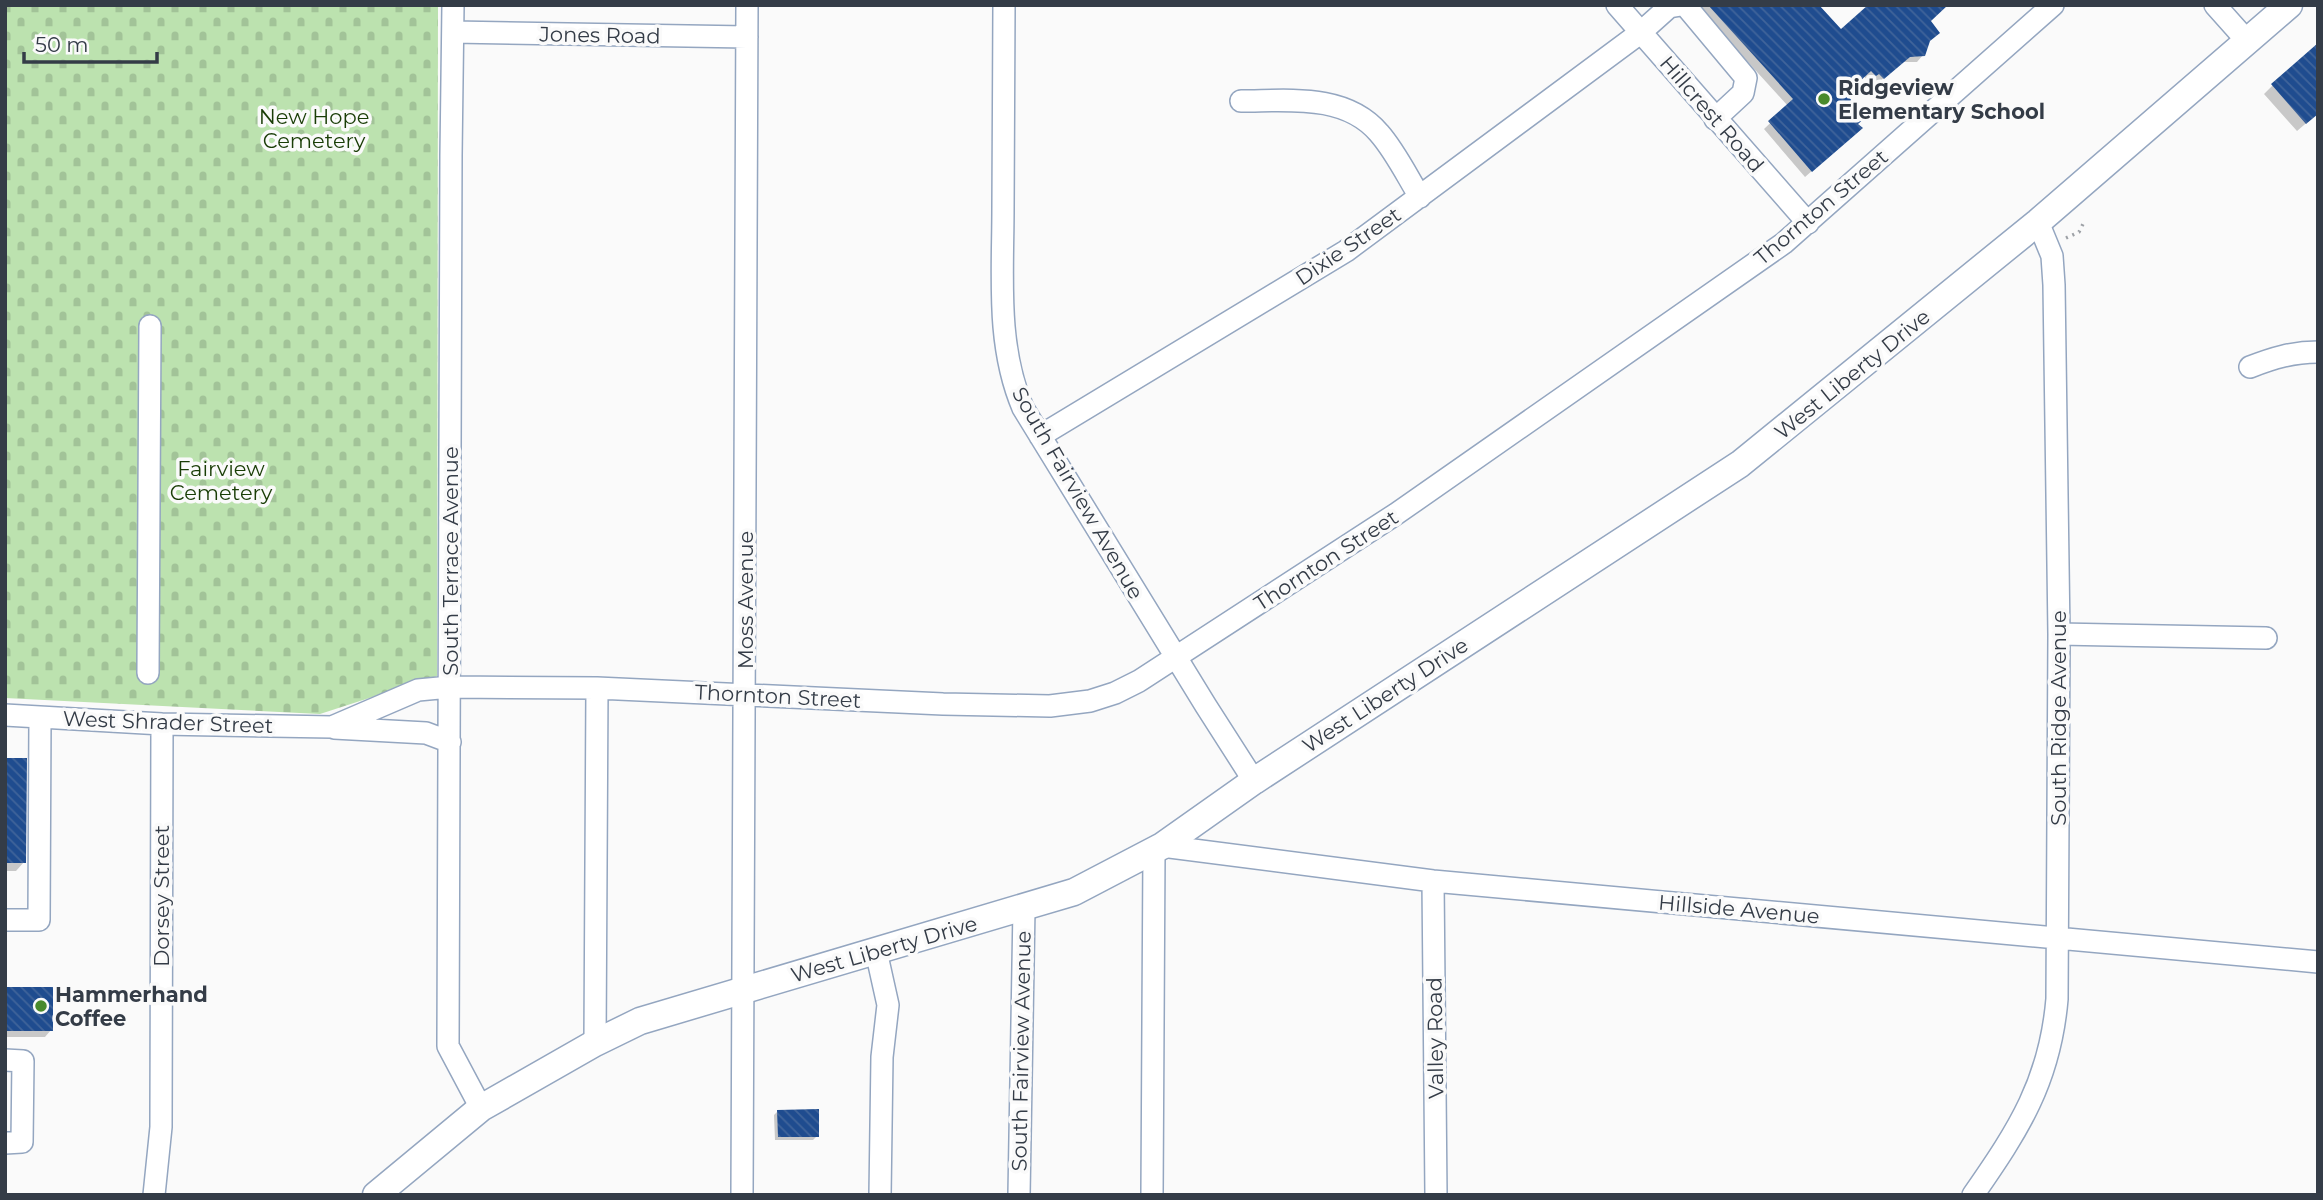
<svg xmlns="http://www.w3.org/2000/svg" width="2323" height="1200" viewBox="0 0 2323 1200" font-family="Montserrat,sans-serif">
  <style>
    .cemetery { fill: url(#cemetery-stones) }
    .shadow { fill: #0003 }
    .building { fill: url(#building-back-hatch) }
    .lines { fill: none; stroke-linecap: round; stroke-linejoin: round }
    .minor-casing { stroke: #94a6c0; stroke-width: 24 }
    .major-casing { stroke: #94a6c0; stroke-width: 29 }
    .path { stroke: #9da1a6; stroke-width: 3.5; stroke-dasharray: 2 5; stroke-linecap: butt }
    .minor { stroke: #fff; stroke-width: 21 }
    .major { stroke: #fff; stroke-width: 26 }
    .poi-dot { fill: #498a2c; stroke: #fafafa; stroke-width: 2.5 }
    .labels { text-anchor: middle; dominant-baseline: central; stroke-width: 7; stroke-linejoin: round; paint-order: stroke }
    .street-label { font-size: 21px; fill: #343c47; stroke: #fafafa }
    .poi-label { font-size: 21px; font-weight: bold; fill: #343c47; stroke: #fafafa; text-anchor: start }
    .park-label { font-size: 21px; fill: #193d06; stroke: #fafafa }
  </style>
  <defs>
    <pattern id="cemetery-stones" width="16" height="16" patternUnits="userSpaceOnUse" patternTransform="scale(1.75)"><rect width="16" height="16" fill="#bce2af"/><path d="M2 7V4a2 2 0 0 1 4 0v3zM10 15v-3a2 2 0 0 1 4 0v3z" fill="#a2c398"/></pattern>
    <pattern id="building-back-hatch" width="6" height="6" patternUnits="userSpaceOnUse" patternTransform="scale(1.75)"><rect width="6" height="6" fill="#1f4c8f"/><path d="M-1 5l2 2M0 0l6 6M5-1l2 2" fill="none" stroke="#40649a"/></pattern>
  </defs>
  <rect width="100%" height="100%" fill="#fafafa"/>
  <path class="cemetery" d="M5,5H438L437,676L320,714L5,698Z"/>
  <path class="shadow" d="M1696,5H1816L1841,31L1928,22V42L1923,55L1917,62H1902L1877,84L1872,79L1868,81L1864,76L1843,94L1856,124L1854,134L1805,177L1764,129L1788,106Z
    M2273,85L2318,113L2297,131L2264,94Z
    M5,760L24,862L16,871H5Z
    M5,989L51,1030L45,1037H5Z
    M778,1111L817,1136L813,1140H775L774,1115Z"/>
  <path class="building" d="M1708,5H1819L1841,29L1868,5H1948L1931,21L1940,33L1930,41L1925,56L1910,57L1884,79L1879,74L1876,76L1871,71L1846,94L1866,117L1858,124L1863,128L1812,172L1768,121L1793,99Z
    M2318,43V114L2306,124L2271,84Z
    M5,758H27L26,863H5Z
    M5,987H53V1031H5Z
    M819,1109V1137H778L777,1110Z"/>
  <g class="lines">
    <g class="minor-casing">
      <path id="minor" d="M453,5L451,155L448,1046L481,1108
        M1004,5C1004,73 1003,140 1003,208C1003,275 996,345 1023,408L1206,706L1254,781
        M1617,5L1808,223
        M1685,5L1746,78L1743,93L1715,119
        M2215,5L2248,42
        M453,32L747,37
        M1241,101C1287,101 1345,93 1379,133C1395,151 1407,176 1420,197
        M2250,367C2273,358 2293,352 2318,352
        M1040,436L1346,251L1640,33L1669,7L1681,5
        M2059,634L2266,638
        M148,673L150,326
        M5,715L162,724L332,727L418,690L450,687L597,688L943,704L1050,706L1090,701L1115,693L1139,681L1396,514L1784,243L2053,5
        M334,728L426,733L450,742
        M1162,846L1433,881L2318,962
        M1433,881L1436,1195
        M5,920H39L40,717
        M876,951L888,1005L882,1057L880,1195
        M595,1043L597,688
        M5,1060L23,1061L22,1142L5,1143
        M154,1195L161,1127L162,724
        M742,1195L747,5
        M1019,1195L1024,908
        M1152,1195L1154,851
        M1973,1195C2019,1129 2050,1081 2057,999L2059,634L2054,285L2052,256L2038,222"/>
    </g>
    <g class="major-casing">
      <path id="major" d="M376,1195L481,1108L595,1043L640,1021L1074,892L1162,846L1254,781L1740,464L2038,222L2289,5"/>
    </g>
    <path class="path" d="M2066,238L2079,232L2084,222"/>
    <use href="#minor" class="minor"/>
    <use href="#major" class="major"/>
  </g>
  <g class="poi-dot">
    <circle cx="1824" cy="99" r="7"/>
    <circle cx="41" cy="1006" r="7"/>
  </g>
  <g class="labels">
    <g class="street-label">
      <text transform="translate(600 35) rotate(1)">Jones Road</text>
      <text transform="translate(1712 114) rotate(49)">Hillcrest Road</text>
      <text transform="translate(1821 207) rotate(-40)">Thornton Street</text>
      <text transform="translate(1348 246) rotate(-34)">Dixie Street</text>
      <text transform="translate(1852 374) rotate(-39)">West Liberty Drive</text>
      <text transform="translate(1078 493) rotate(60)">South Fairview Avenue</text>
      <text transform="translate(1326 560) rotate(-33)">Thornton Street</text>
      <text transform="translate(450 561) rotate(-90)">South Terrace Avenue</text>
      <text transform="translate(745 600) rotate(-90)">Moss Avenue</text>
      <text transform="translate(1385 695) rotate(-33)">West Liberty Drive</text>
      <text transform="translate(778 696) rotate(3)">Thornton Street</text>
      <text transform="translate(2058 718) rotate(-90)">South Ridge Avenue</text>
      <text transform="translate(168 722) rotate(2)">West Shrader Street</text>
      <text transform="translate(161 896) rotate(-90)">Dorsey Street</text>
      <text transform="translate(1739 909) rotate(5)">Hillside Avenue</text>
      <text transform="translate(884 949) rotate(-16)">West Liberty Drive</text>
      <text transform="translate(1435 1038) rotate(-91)">Valley Road</text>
      <text transform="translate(1021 1051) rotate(-89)">South Fairview Avenue</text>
    </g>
    <g class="poi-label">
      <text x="1838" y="87">Ridgeview<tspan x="1838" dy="24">Elementary School</tspan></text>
      <text x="55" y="994">Hammerhand<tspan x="55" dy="24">Coffee</tspan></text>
    </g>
    <g class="park-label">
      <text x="314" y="116">New Hope<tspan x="314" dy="24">Cemetery</tspan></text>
      <text x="221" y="468">Fairview<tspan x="221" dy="24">Cemetery</tspan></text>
    </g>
  </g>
  <rect width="2323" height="1200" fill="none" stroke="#343c47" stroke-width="14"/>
  <path d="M24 52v10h133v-10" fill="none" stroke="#343c47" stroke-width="3.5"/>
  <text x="35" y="52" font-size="21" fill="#343c47" stroke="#fafafa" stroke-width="5" paint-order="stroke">50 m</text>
</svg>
